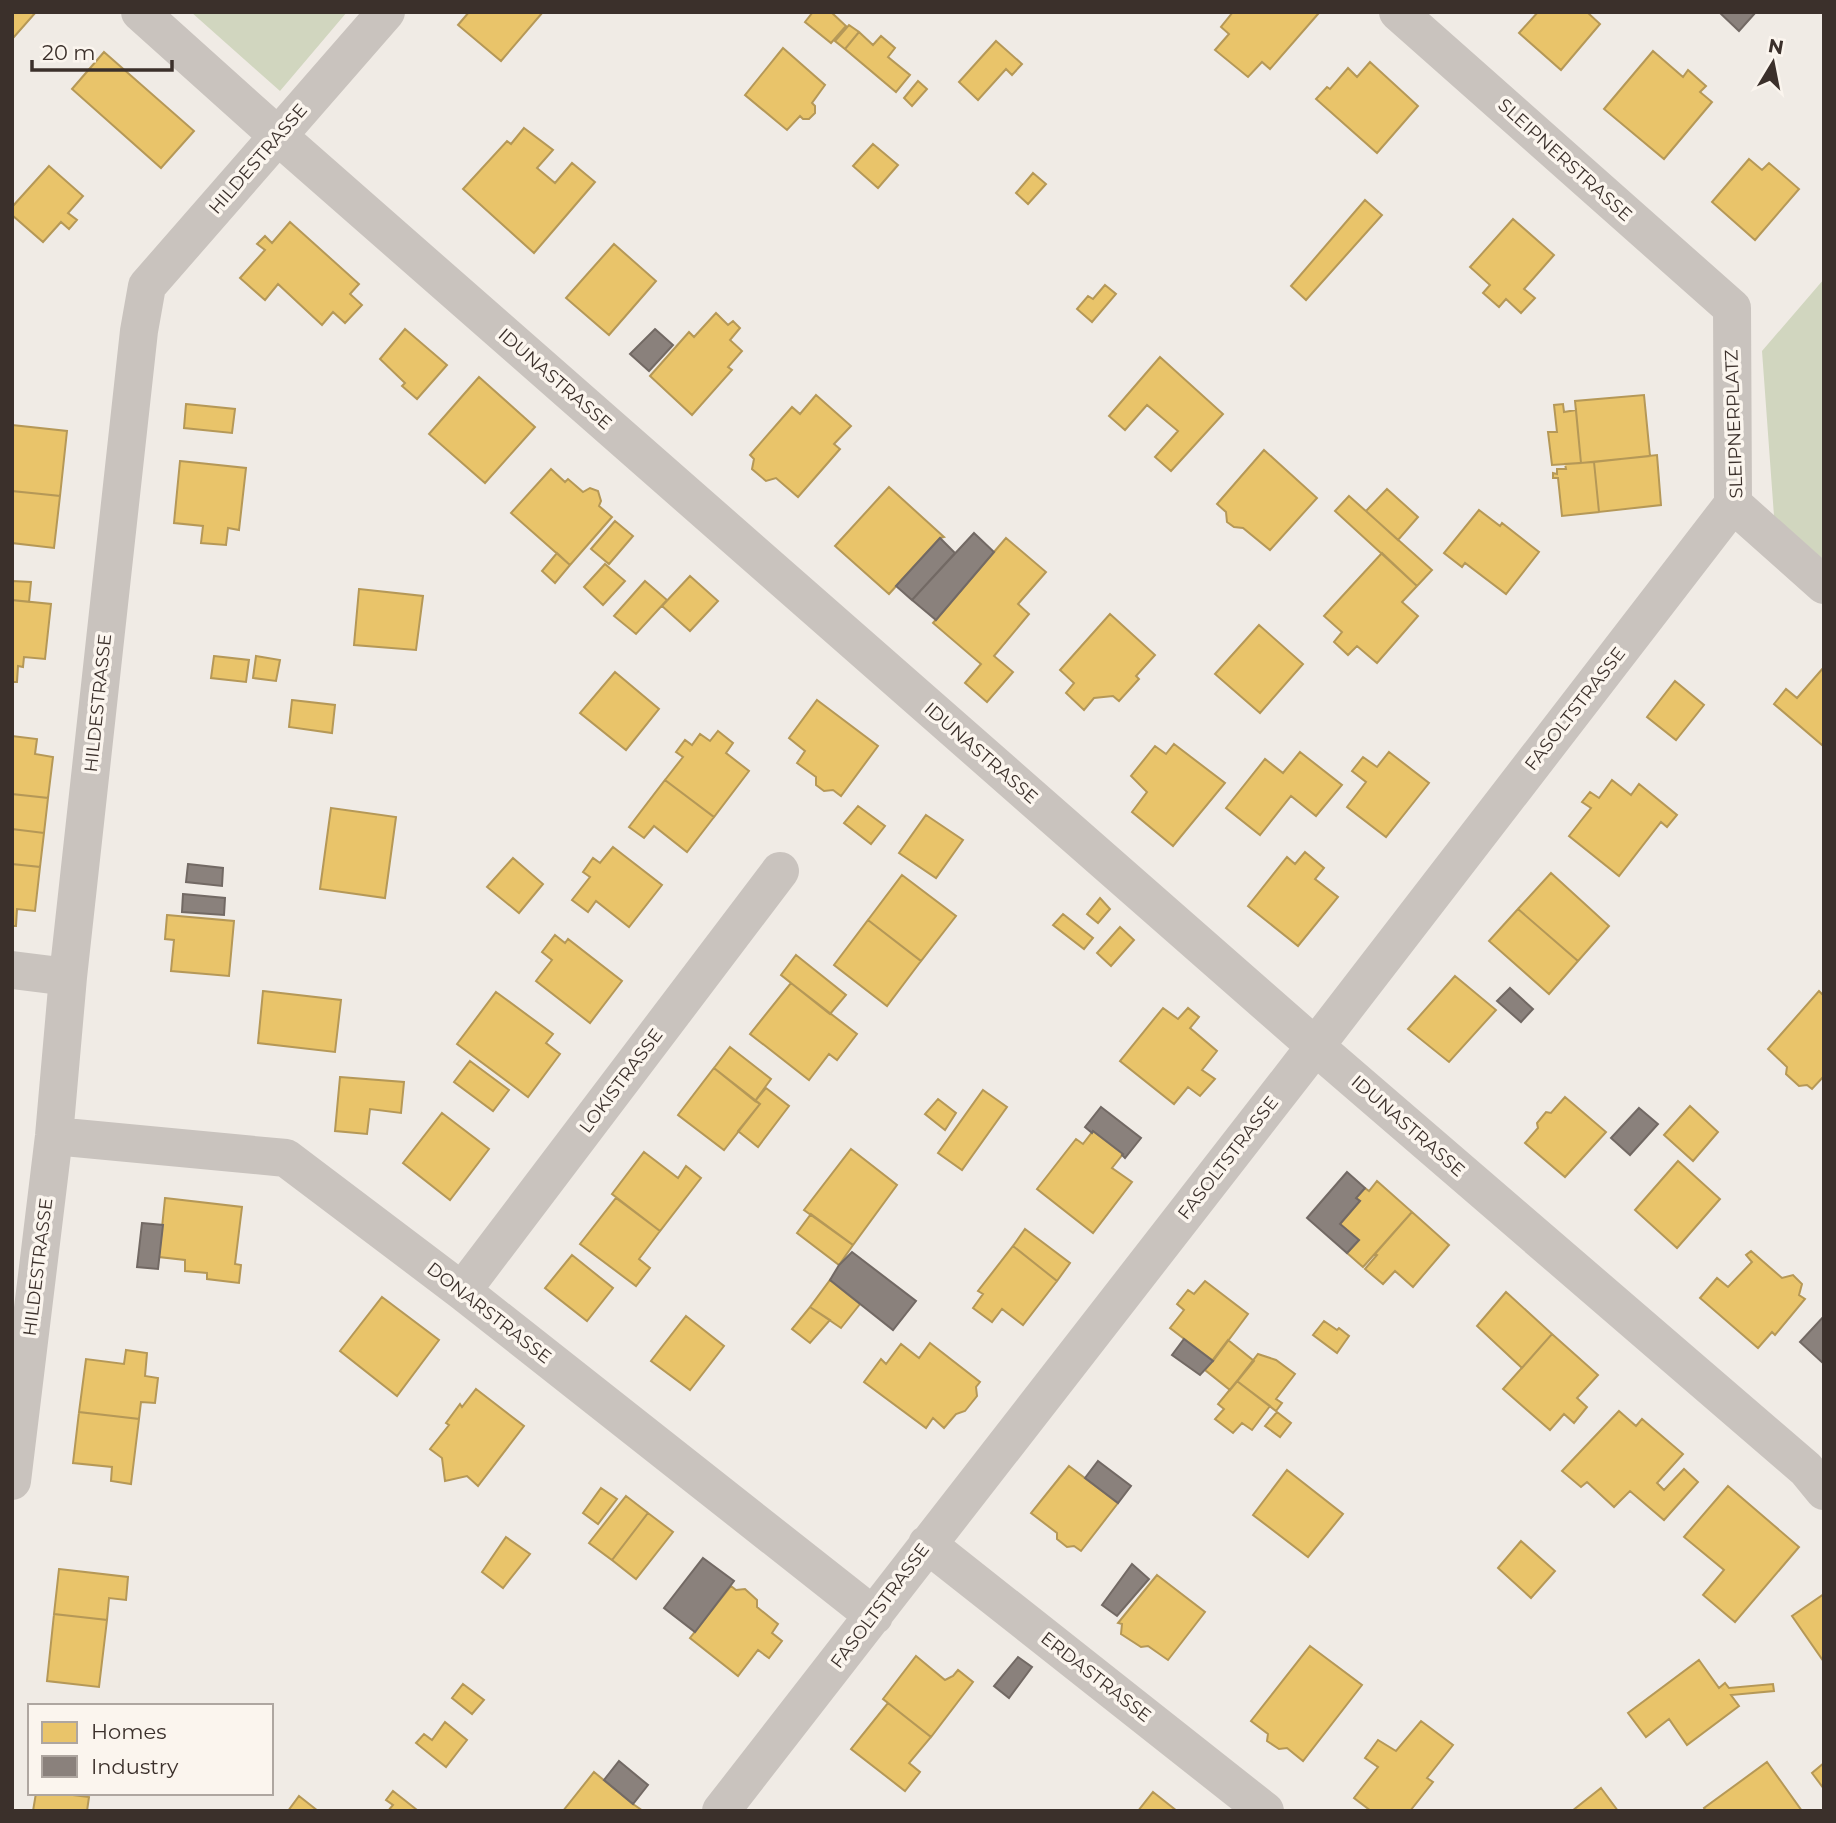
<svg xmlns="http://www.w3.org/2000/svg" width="1836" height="1823" viewBox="0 0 1836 1823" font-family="Montserrat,sans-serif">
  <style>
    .green { fill: #d1d6bf }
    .homes { fill: #e9c46a; stroke: #b59857; stroke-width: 2 }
    .industry { fill: #8a817c; stroke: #726964; stroke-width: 2 }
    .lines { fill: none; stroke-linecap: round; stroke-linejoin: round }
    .minor { stroke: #c9c3be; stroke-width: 38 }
    .labels { text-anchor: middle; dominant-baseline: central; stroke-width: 7; stroke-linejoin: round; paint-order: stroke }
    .street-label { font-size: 18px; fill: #3b302b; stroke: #fbf5ee }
  </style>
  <rect width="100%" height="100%" fill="#f0ebe5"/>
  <path class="green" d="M191,12H347L280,91Z
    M1824,279V560L1774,516L1762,351Z"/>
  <path class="homes" d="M12,12H36L14,37L12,36Z
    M469,12H543L501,61L458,25Z
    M813,12H831L846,26L831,43L805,22Z
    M1233,12H1316L1318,14L1270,69L1262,62L1248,77L1215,50L1229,34L1221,27Z
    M1538,12H1587L1600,24L1561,70L1519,33Z
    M849,25L859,32L845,49L835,41Z
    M859,32L873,45L881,36L895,48L888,57L910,75L896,92L845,49Z
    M996,41L1022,64L1012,75L1006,69L978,100L959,82Z
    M783,48L825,85L812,103L815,106V113L809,119H803L800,116L787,130L745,95Z
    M1653,51L1683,77L1688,70L1706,86L1700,92L1712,102L1664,159L1604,109Z
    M104,52L194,131L161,168L72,89Z
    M1370,62L1418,106L1377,153L1316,99L1327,87L1330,89L1348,68L1357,77Z
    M918,81L927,89L912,106L904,98Z
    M524,128L553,150L537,168L555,183L572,163L595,182L534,253L463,189L507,141L511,144Z
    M873,144L898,165L878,188L853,166Z
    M1749,159L1762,170L1769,163L1799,189L1755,240L1712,202Z
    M49,166L83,196L68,213L77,220L69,229L61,222L43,242L12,215V207Z
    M1033,173L1046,184L1028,204L1016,193Z
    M1365,200L1382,215L1306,300L1291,286Z
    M1513,219L1554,255L1524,289L1535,298L1521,313L1506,299L1499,307L1483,293L1490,285L1470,267Z
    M290,222L359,284L350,294L362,305L345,323L333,312L322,325L278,284L265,300L240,278L265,250L257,244L265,236L272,243Z
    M614,244L656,281L609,335L566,298Z
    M1105,285L1116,294L1092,322L1077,309L1088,296L1093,299Z
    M716,313L728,325L733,321L740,328L730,340L742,351L728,367L732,370L692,415L650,376L689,332L694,337Z
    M405,329L447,365L417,399L402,386L405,383L380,359Z
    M1160,357L1223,414L1171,471L1155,457L1178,431L1147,405L1125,430L1109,416Z
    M479,377L535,427L485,483L429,434Z
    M816,395L851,426L834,444L840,449L798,497L776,478L766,481L752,469L754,459L750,455L792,407L800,414Z
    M1644,395L1650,456L1581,463L1575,401Z
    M186,404L235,409L232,433L184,428Z
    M1563,404L1564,412L1576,410L1581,463L1552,465L1548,432H1557L1554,405Z
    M12,425L67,431L60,496L12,491Z
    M1264,450L1317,498L1270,550L1243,528L1234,527L1227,522L1226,512L1217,504Z
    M1657,455L1661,505L1599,512L1594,462Z
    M180,461L246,468L239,530L228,528L226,545L201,543L203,526L174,523Z
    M1594,462L1599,512L1562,516L1558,478H1553V473L1557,474V469H1566L1565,464Z
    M551,469L565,482L568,479L583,492L590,488L598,491L601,501L599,506L612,517L570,565L511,513Z
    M889,487L944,537L940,538L889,594L835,546Z
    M1387,489L1418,517L1398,540L1366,511Z
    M12,491L60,496L54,548L12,543Z
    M1349,496L1432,570L1417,586L1335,511Z
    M1479,510L1500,526L1502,523L1539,552L1506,594L1465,563L1462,567L1444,553Z
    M615,521L633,536L609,564L591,549Z
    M1006,538L1046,572L1018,604L1029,614L994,656L1013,672L987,702L965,683L981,664L933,623Z
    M557,553L570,565L555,583L542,571Z
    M1382,553L1417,586L1402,602L1418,616L1377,663L1357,646L1348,655L1334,642L1342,632L1324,616Z
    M605,564L625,581L603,605L584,587Z
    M690,576L718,601L690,631L662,606Z
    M12,581L31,582L29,602L12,600Z
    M645,581L667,600L636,634L614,616Z
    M359,589L423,596L416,650L354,645Z
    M12,600L51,604L45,659L24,657L23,667L18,666L17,682H12Z
    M1110,614L1155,655L1136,676L1139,679L1119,701L1113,696L1094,698L1084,710L1066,693L1074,683L1060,670Z
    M1259,625L1303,664L1260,713L1215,674Z
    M214,656L249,660L246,682L211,678Z
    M256,656L280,660L276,681L253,678Z
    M1824,667V744L1822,745L1774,704L1786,689L1797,698Z
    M615,672L659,709L626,750L580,713Z
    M1675,681L1704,705L1676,740L1647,717Z
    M292,700L335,705L332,733L289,727Z
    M817,700L878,746L841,796L833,790L824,791L816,785V777L797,763L805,751L789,738Z
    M718,731L733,743L726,753L749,771L714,817L665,780L683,757L676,752L685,740L692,745L700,734L710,741Z
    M12,736L37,739L35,754L53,757L48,798L12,794Z
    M1174,744L1225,783L1173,846L1132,812L1147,792L1131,776L1155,746L1166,754Z
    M1300,752L1342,785L1316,816L1291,796L1260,835L1226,808L1265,759L1283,773Z
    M1389,752L1429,783L1386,837L1347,807L1366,782L1352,771L1363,757L1377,767Z
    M665,780L714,817L687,852L654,826L644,838L629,827Z
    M1612,780L1631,795L1639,784L1677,815L1667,827L1661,822L1619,876L1569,836L1591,808L1582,802L1590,792L1599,798Z
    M12,794L48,798L44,833L12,829Z
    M858,806L885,826L871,844L844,823Z
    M331,808L396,817L385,898L320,889Z
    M926,815L963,840L936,878L899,853Z
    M12,829L44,833L40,867L12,864Z
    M613,847L662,885L629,927L596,901L588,912L572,900L590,877L583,872L593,858L600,863Z
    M1305,852L1324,868L1315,879L1338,897L1298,946L1248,906L1287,857L1295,864Z
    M513,858L543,884L519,913L487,887Z
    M12,864L40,867L35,911L17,909L16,926H12Z
    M1551,873L1609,926L1578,961L1518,909Z
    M902,875L956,916L921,961L868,920Z
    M1100,898L1110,909L1098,923L1087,914Z
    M1518,909L1578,961L1549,994L1489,941Z
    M1063,914L1093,938L1084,949L1053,925Z
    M167,915L234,921L229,976L171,971L174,940L165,939Z
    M868,920L921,961L887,1006L834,965Z
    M1120,927L1134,940L1111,966L1097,953Z
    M555,935L565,943L568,939L622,981L590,1023L536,981L552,960L542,952Z
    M796,955L846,995L830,1014L781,975Z
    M1455,976L1496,1010L1449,1062L1408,1029Z
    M791,983L857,1034L837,1060L829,1054L809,1080L750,1034Z
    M263,991L341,1000L335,1052L258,1043Z
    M1819,991L1824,996V1076L1812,1089L1807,1085L1799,1086L1786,1074L1787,1067L1768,1049Z
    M496,992L553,1034L546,1043L560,1054L528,1097L457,1044Z
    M1163,1008L1178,1019L1188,1008L1199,1017L1190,1028L1217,1051L1202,1070L1215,1079L1200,1096L1188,1087L1174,1104L1120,1061Z
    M730,1047L771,1079L755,1101L714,1068Z
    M470,1061L509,1090L493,1111L454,1082Z
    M714,1068L760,1104L724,1150L678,1115Z
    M340,1077L404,1082L401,1113L370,1109L367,1134L335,1131Z
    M766,1088L789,1106L758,1147L738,1131L760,1104L755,1101Z
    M983,1090L1007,1107L962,1170L938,1153Z
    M1565,1097L1606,1132L1565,1177L1525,1143L1538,1128L1537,1123L1546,1112L1551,1113Z
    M938,1099L956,1113L945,1130L925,1114Z
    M1690,1106L1718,1132L1693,1161L1664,1135Z
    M442,1113L489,1149L450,1200L403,1163Z
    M1093,1131L1123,1154L1112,1168L1132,1182L1093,1233L1037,1189L1076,1139L1083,1144Z
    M851,1149L897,1185L853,1245L804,1210Z
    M644,1152L678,1178L686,1166L701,1178L660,1231L612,1194Z
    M1678,1161L1720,1199L1677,1248L1635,1210Z
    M1377,1181L1412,1212L1363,1267L1347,1253L1359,1240L1340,1224L1360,1201L1356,1198L1365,1188L1369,1191Z
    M165,1198L242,1207L235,1264L241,1265L239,1283L207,1279V1273L185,1271V1260L159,1257Z
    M616,1198L660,1231L639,1259L650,1268L636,1286L580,1244Z
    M1412,1212L1449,1245L1413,1287L1395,1271L1383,1284L1365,1269L1377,1255L1375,1254Z
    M811,1214L853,1245L839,1265L797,1233Z
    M1025,1229L1070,1263L1057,1281L1013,1246Z
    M1013,1246L1057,1281L1023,1325L1002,1309L992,1322L973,1308L983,1294L978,1291Z
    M1751,1251L1782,1278L1793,1275L1802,1284L1799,1295L1805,1299L1775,1335L1772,1332L1758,1348L1700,1298L1717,1278L1728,1287L1752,1262L1746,1255Z
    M572,1255L613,1288L587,1321L545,1288Z
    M830,1280L860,1304L841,1328L810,1307Z
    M1205,1281L1248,1314L1213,1361L1170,1328L1184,1310L1177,1304L1188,1290L1194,1294Z
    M1506,1292L1552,1334L1522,1368L1477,1326Z
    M382,1297L439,1340L397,1396L340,1351Z
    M810,1307L830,1320L810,1343L792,1329Z
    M686,1316L724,1346L690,1390L651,1361Z
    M1324,1321L1337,1330L1339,1328L1349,1336L1337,1353L1313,1335Z
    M1552,1334L1598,1375L1577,1398L1587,1407L1574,1423L1564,1414L1550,1430L1503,1389Z
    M1228,1340L1254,1361L1230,1390L1205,1370Z
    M930,1343L980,1382L976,1387L977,1396L965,1411L956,1414L944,1428L933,1418L926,1428L864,1382L881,1359L886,1364L901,1344L919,1358Z
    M126,1350L147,1353L145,1376L158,1378L155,1403L141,1402L139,1419L79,1412L86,1359L124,1364Z
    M1258,1354L1276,1360L1295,1374L1276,1399L1282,1403L1276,1411L1237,1381Z
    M1237,1381L1270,1406L1252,1430L1242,1423L1233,1433L1215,1419L1224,1409L1218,1404Z
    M476,1389L524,1426L478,1486L467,1476L445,1481L442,1458L430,1449L449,1425L446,1423L460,1404L462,1407Z
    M1619,1411L1636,1426L1642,1419L1683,1454L1657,1483L1664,1490L1684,1469L1698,1482L1664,1520L1630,1491L1614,1507L1587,1482L1581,1487L1562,1471Z
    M79,1412L139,1419L131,1484L111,1481L112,1467L73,1463Z
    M1277,1412L1291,1423L1280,1437L1265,1426Z
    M1069,1466L1118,1503L1081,1551L1074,1546L1067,1547L1057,1539V1533L1031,1513Z
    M1287,1470L1343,1514L1308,1557L1253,1515Z
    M1728,1486L1799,1547L1735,1622L1703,1595L1724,1570L1684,1537Z
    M601,1488L617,1499L598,1524L583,1513Z
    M626,1496L648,1513L612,1560L589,1543Z
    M648,1513L673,1532L636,1579L612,1560Z
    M506,1537L530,1554L503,1588L482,1572Z
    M1521,1541L1555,1571L1531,1598L1498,1568Z
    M59,1569L128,1577L126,1600L109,1598L107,1620L54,1614Z
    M1157,1575L1205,1612L1168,1660L1148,1646L1141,1647L1121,1634L1122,1624L1118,1623Z
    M731,1586L736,1590L745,1589L757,1600V1607L778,1624L772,1633L782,1641L769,1658L758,1650L738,1676L690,1638Z
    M1824,1594V1662L1792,1616Z
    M54,1614L107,1620L99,1687L47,1681Z
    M1310,1646L1362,1685L1303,1761L1287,1748L1279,1749L1267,1741L1268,1734L1251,1721Z
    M916,1656L945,1680L953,1676L958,1670L973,1682L931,1737L883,1699Z
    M1699,1660L1719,1688L1725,1683L1729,1688L1773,1684L1774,1691L1731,1695L1739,1706L1687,1745L1669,1719L1646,1737L1628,1713Z
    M463,1684L484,1700L472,1714L452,1698Z
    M888,1703L931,1737L909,1763L920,1772L905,1791L851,1749Z
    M1421,1721L1453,1745L1427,1778L1433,1782L1410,1811H1371L1354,1798L1378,1767L1365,1758L1378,1740L1396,1751Z
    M445,1722L467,1740L446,1767L416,1743L424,1734L432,1740Z
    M1767,1762L1802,1811H1706L1704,1808Z
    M1824,1763V1789L1812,1773Z
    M594,1772L633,1804L643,1811H563Z
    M1601,1788L1618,1811H1572Z
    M393,1791L417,1810V1811H388L393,1805L386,1800Z
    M1153,1792L1177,1811H1138Z
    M36,1793H56L89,1797L87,1811H33Z
    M299,1796L318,1811H288Z"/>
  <path class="industry" d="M1719,12H1756L1739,31Z
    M655,329L673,345L649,371L630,354Z
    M974,533L994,552L936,620L912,600Z
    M940,538L955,553L912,600L896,586Z
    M188,864L223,868L222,886L186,882Z
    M183,894L225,898L224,915L182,912Z
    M1510,988L1533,1009L1521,1022L1497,1001Z
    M1101,1107L1141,1138L1125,1158L1122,1155L1123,1154L1093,1131L1092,1133L1085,1127Z
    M1639,1108L1658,1124L1630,1155L1611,1138Z
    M1347,1172L1365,1188L1356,1198L1360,1201L1340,1224L1359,1240L1347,1253L1307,1218Z
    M142,1223L163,1225L158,1269L137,1267Z
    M852,1252L916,1301L893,1330L830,1280L839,1265Z
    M1824,1316V1364L1800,1342Z
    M1184,1339L1213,1361L1200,1375L1172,1355Z
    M1098,1461L1131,1486L1118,1503L1085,1478Z
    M703,1558L734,1581L695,1632L664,1608Z
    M1132,1564L1149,1579L1117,1616L1102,1605Z
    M1018,1657L1032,1667L1009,1698L994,1686Z
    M619,1761L648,1785L633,1804L604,1780Z"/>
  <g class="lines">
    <path class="minor" d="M140,12L278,136L1315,1046L1806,1469L1824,1491
      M1398,12L1732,308L1733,504L1824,585
      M12,970L68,977
      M54,1136L286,1158L462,1291L874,1616
      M462,1291L780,871
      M12,1481L54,1136L68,977L139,331L147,286L386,12
      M927,1544L1265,1811
      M721,1811L1300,1066L1733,504"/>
  </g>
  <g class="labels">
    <g class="street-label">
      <text transform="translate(258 159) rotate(-49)">HILDESTRASSE</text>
      <text transform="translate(1565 160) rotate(42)">SLEIPNERSTRASSE</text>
      <text transform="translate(555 379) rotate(41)">IDUNASTRASSE</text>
      <text transform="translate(1734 424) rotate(-92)">SLEIPNERPLATZ</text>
      <text transform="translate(98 703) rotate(-84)">HILDESTRASSE</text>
      <text transform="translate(1575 709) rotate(-52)">FASOLTSTRASSE</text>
      <text transform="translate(981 753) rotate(41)">IDUNASTRASSE</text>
      <text transform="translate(621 1081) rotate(-53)">LOKISTRASSE</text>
      <text transform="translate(1408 1126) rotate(41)">IDUNASTRASSE</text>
      <text transform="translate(1228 1158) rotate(-52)">FASOLTSTRASSE</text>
      <text transform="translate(38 1267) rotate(-83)">HILDESTRASSE</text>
      <text transform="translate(489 1313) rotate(38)">DONARSTRASSE</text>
      <text transform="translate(880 1606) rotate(-53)">FASOLTSTRASSE</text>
      <text transform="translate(1096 1677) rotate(38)">ERDASTRASSE</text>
    </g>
  </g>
  <rect width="1836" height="1823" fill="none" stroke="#3b302b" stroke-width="28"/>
  <rect x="28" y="1704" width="245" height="91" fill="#fbf5ee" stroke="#aea6a0" stroke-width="2"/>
  <rect x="42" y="1722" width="35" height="21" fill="#e9c46a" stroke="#aea6a0" stroke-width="2"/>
  <text x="91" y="1739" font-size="21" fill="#3b302b">Homes</text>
  <rect x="42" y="1756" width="35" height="21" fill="#8a817c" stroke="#aea6a0" stroke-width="2"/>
  <text x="91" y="1774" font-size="21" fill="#3b302b">Industry</text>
  <g transform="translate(1773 63) rotate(10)" stroke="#fbf5ee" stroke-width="5" paint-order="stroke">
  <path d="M0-5L12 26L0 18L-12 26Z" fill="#3b302b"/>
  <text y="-10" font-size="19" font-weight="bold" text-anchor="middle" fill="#3b302b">N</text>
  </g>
  <path d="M32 60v10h140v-10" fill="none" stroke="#3b302b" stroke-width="3.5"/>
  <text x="42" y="60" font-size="21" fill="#3b302b" stroke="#fbf5ee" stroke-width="5" paint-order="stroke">20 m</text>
</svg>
